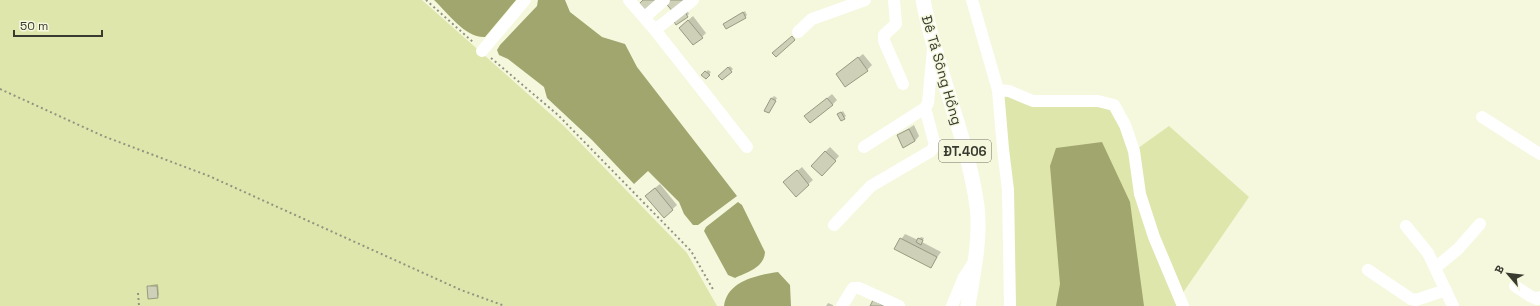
<svg xmlns="http://www.w3.org/2000/svg" width="1540" height="306" viewBox="0 0 1540 306" font-family="'Space Grotesk',sans-serif">
  <style>
    .green { fill: #dfe6ab }
    .water { fill: #a0a66e }
    .shadow { fill: #0003 }
    .building { fill: #ced1b7; stroke: #989b82 }
    .lines { fill: none; stroke-linecap: round; stroke-linejoin: round }
    .path { stroke: #929481; stroke-width: 2; stroke-dasharray: 2 3; stroke-linecap: butt }
    .minor { stroke: #fff; stroke-width: 12 }
    .major { stroke: #fff; stroke-width: 15 }
    .labels { text-anchor: middle; dominant-baseline: central; stroke-width: 3; stroke-linejoin: round; paint-order: stroke }
    .shield { fill: #f5f8dd; stroke: #717464; stroke-width: 1 }
    .shield-label { font-size: 13px; font-weight: bold; fill: #393b30 }
    .street-label { font-size: 14px; fill: #393b30; stroke: #f5f8dd }
  </style>
  <rect width="100%" height="100%" fill="#f5f8dd"/>
  <path class="green" d="M0,0H422L564,126L687,253L717,306H0Z
    M998,90L1033,101L1114,105L1134,151L1169,126L1249,197L1180,297L1183,306H1010Z"/>
  <path class="water" d="M434,0H516L485,37C465,38 448,13 434,0Z
    M538,0H565L570,12L602,37L625,44L637,67L737,196L698,225H693L684,214L679,202L648,171L634,184L592,140L547,98L544,87L508,59L499,55L497,50L500,45L537,6Z
    M1102,142L1130,202L1144,306H1056L1060,284L1050,166L1056,148Z
    M738,202L742,205L765,252C764,268 747,272 735,278L728,275L704,231L706,227Z
    M778,272L790,285L791,306H724C727,281 757,275 778,272Z"/>
  <path class="shadow" d="M687,10L689,14L676,23Z
    M745,11L747,15L745,17L724,24Z
    M693,16L706,33L702,37L685,23Z
    M863,54L872,65L867,70L837,74Z
    M730,66L733,69L722,79L719,76Z
    M708,70L711,72L706,78L703,75Z
    M832,94L837,100L832,105L806,116Z
    M774,96L777,98L769,112L772,98Z
    M843,111L846,116L844,118L840,113Z
    M914,125L919,136L915,141L898,135Z
    M830,147L839,156L827,170L825,152Z
    M802,167L813,180L796,195L789,178Z
    M660,184L677,205L664,217L651,191Z
    M905,234L918,240L921,237L924,238L922,242L941,252L930,267L895,248Z
    M158,284L159,295L157,297L149,287L151,285Z
    M828,303L833,305V306H826Z"/>
  <path class="building" d="M643,0H659L647,14L639,4Z
    M666,0H689L673,12L664,1Z
    M685,12L688,17L676,25L673,20Z
    M743,12L746,18L726,29L723,24Z
    M688,20L703,38L693,45L679,28Z
    M792,36L795,40L776,57L772,53Z
    M858,57L868,71L845,87L836,74Z
    M728,67L732,72L722,80L718,76Z
    M705,71L710,75L706,79L701,75Z
    M771,98L776,101L769,113L764,111Z
    M827,98L833,105L810,123L804,116Z
    M841,112L845,119L841,121L837,114Z
    M909,129L915,141L903,148L897,135Z
    M825,151L836,161L822,176L811,166Z
    M797,170L809,185L796,197L783,182Z
    M655,188L673,210L664,218L645,196Z
    M900,238L937,257L931,268L894,249Z
    M918,238L923,240L921,245L916,242Z
    M147,286H157L158,298L148,299Z
    M873,300L884,306H870Z"/>
  <g class="lines">
    <path class="path" d="M426,0L474,43
      M491,58L558,115L691,251L714,291
      M0,89L103,136L209,176L461,290L505,306
      M138,293L139,306"/>
    <path class="minor" d="M629,0L655,30L747,147
      M894,0L896,24L884,35V41L903,84
      M972,0L998,90L1003,149L1008,190L1010,306
      M645,17L664,0
      M655,30L693,0
      M798,32L812,19L865,0
      M482,51L525,0
      M998,90L1009,91L1033,101H1098L1114,105L1125,125L1134,151L1140,194L1154,237L1183,306
      M1482,117L1540,154
      M864,147L925,108L928,103L933,49
      M834,225L871,186L931,151L935,145L925,108
      M1406,226L1428,253L1453,306
      M1435,268L1458,249L1480,224
      M1368,270L1411,299L1416,300L1446,290
      M1515,286L1530,296L1537,299L1540,297
      M842,306L853,288H859L899,306
      M952,306L964,277L974,262"/>
    <path class="major" d="M923,0C936,70 967,135 977,206C981,239 973,274 968,306"/>
  </g>
  <g class="labels">
    <rect class="shield" x="939" y="140" width="52" height="22" rx="3"/>
    <g class="shield-label">
      <text x="965" y="151">ĐT.406</text>
    </g>
    <g class="street-label">
      <text transform="translate(942 70) rotate(74)">Đê Tả Sông Hồng</text>
    </g>
  </g>
  <g transform="translate(1508 274) rotate(298)" stroke="#f5f8dd" stroke-width="3" paint-order="stroke">
  <path d="M0-3L7 15L0 10L-7 15Z" fill="#393b30"/>
  <text y="-6" font-size="11" font-weight="bold" text-anchor="middle" fill="#393b30">B</text>
  </g>
  <path d="M14 30v6h88v-6" fill="none" stroke="#393b30" stroke-width="2"/>
  <text x="20" y="30" font-size="12" fill="#393b30" stroke="#f5f8dd" stroke-width="3" paint-order="stroke">50 m</text>
</svg>
